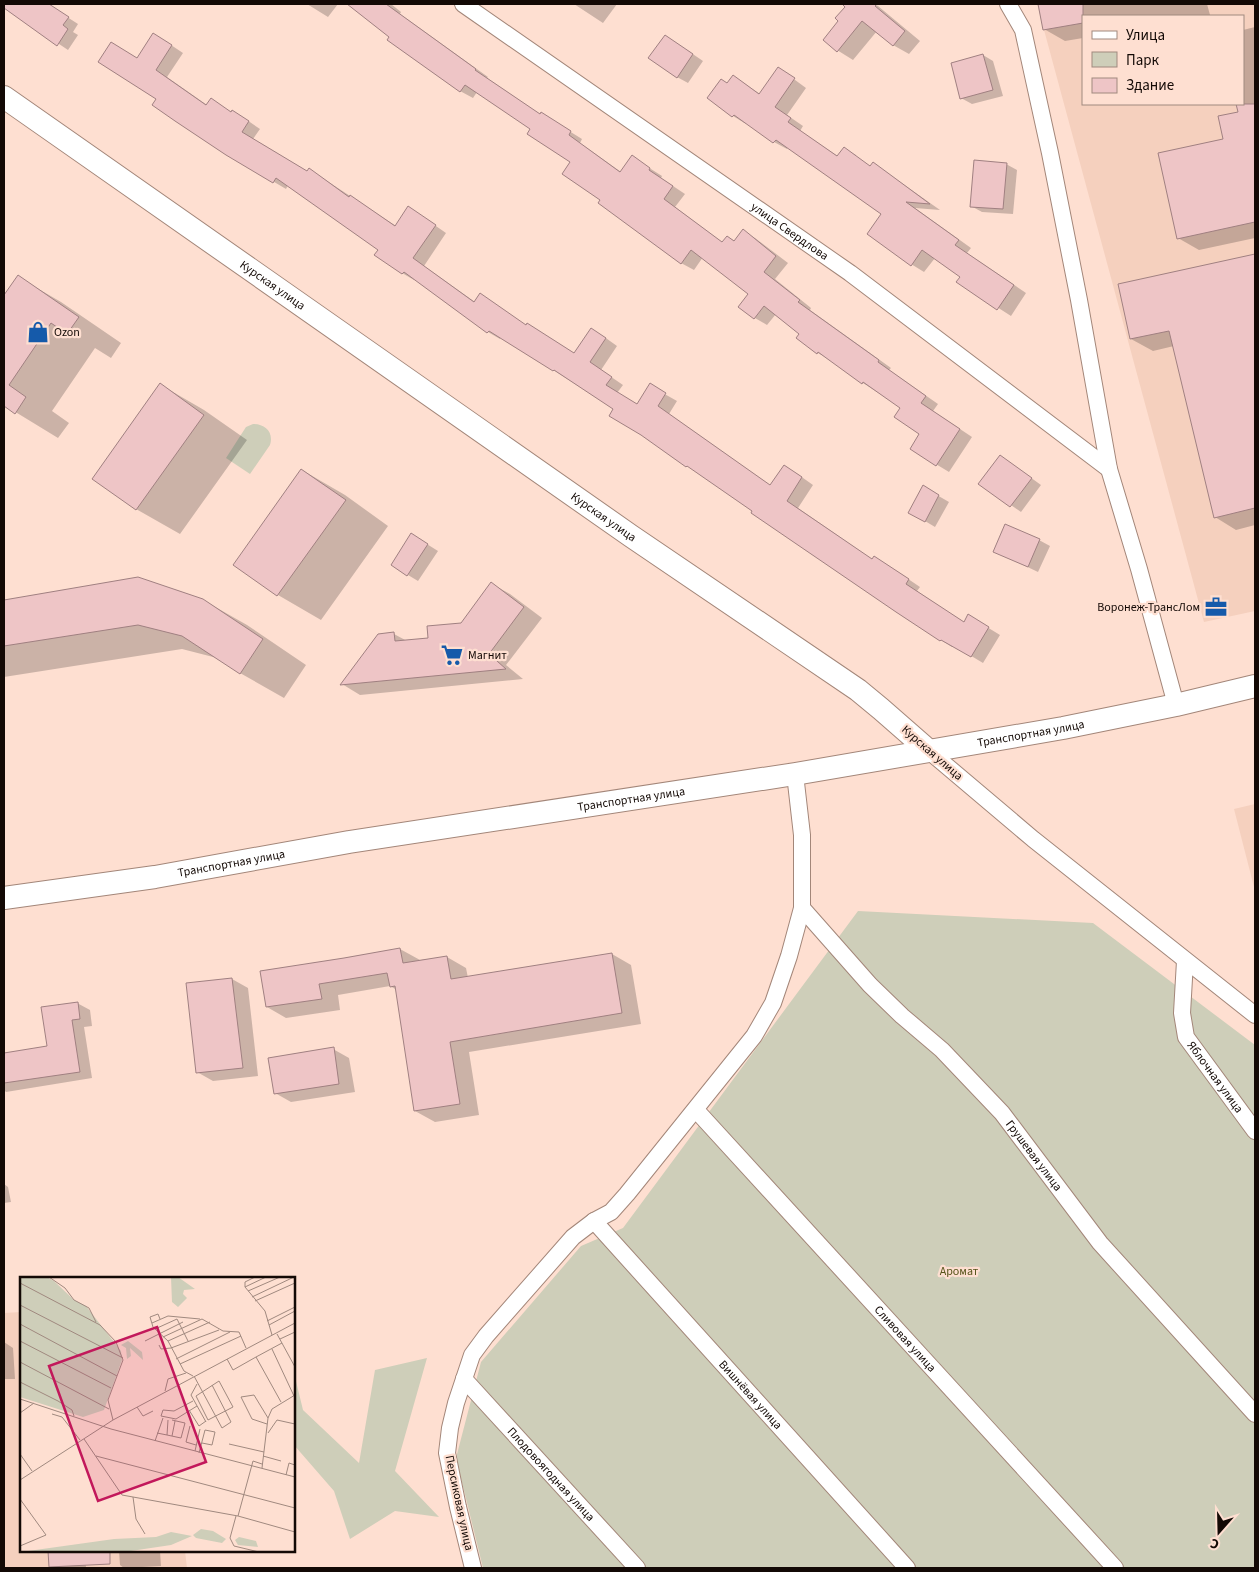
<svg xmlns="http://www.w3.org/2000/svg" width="1259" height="1572" viewBox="0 0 1259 1572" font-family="'Source Sans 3',sans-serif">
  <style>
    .built { fill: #f5d0be; fill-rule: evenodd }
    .green { fill: #ceceb9 }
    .shadow { fill: #0003 }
    .building { fill: #eec5c6; stroke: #a08081 }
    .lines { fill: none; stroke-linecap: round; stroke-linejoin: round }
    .street-casing { stroke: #a38679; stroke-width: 18 }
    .secondary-casing { stroke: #a38679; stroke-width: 24 }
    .street { stroke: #fff; stroke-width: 16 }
    .secondary { stroke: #fff; stroke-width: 22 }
    .labels { text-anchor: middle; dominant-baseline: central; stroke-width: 4.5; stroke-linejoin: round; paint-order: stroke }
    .street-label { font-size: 12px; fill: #130905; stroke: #fedfd1 }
    .poi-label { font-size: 12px; fill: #130905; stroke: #fedfd1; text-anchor: start }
    .park-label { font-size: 12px; fill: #57541b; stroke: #fedfd1 }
    .inset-road { fill: none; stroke: #a0897f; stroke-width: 1 }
    .view { fill: #c2185b; fill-opacity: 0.15; stroke: #c2185b; stroke-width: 2.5 }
    .inset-edge { fill: none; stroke: #130905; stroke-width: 2.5 }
  </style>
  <rect width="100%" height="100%" fill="#fedfd1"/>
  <path class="built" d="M1037,4H1255V611L1204,622ZM1083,16H1243V104H1083Z
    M1255,804V891L1234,809Z
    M21,1312V1551H185L187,1568H4V1313Z"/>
  <path class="green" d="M253,424C265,424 274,432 270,445L250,474L226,458L246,427Z
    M858,911L1093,923L1255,1045V1568H483L456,1458L481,1362L581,1246L623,1228Z
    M427,1358L395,1471L439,1517L395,1511L350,1539L334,1491L294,1445V1373L303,1410L359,1463L375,1370Z"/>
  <path class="shadow" d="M4,4H47L78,24L73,32L78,35L68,50L4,7Z
    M307,4H338L328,17Z
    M349,4H391L401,12L400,14L488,77L487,78L541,115L553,121L582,139L580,143L621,172L632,157L662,176L661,178L685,194L675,207L723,243L728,237L735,241L743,231L755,238L788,263L775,279L811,308L810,310L891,368L889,370L938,404L933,411L972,437L949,472L911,449L921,434L902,408L863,383L830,360L818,353L797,338L800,334L776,314L767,325L755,318L750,293L703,257L694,270L681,263L601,200L572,162L532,128L477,92L473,98L460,91Z
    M574,4H617L603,23Z
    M857,4H874L878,6L920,41L909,54L893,45L877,31L853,60L837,50L840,21Z
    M1039,4H1207L1210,15L1083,16V38L1065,41L1044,29Z
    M1255,27V238L1199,250L1178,238L1224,140L1239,113L1237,104H1243V30Z
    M165,41L183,53L167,77L207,105L232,112L244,118L260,129L253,139L308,172L321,177L396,226L420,215L446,233L424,266L475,302L527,326L575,354L603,336L617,346L601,370L623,385L617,393L637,406L661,392L677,401L669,414L771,486L796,473L813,485L798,508L873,560L886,564L920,587L917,591L964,623L969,616L1000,635L983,663L953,645L952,647L941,640L754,511L615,409L501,337L500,339L488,332L415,279L414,280L402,273L380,249L288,185L286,189L227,154L158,98L137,59Z
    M675,42L703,61L688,83L677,77Z
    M983,55L993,61L1003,96L972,104L961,98Z
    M733,76L760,94L791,77L806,88L787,115L803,126L800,131L839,157L844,149L856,155V157L874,171L873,164L886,172L940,210L915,208L971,248L967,253L1026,293L1011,316L958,282L961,277L935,258L924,272L911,264L883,214L788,147L787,149L774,142L747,123L746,124L733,116L708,98L727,84Z
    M1006,164L1017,170L1013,214L982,212L971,206Z
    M1255,255V525L1236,530L1215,517L1174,346L1153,351L1131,339L1119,285Z
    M18,277L61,302L121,343L111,358L95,348L52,411L69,423L58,438L4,405V298Z
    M161,385L204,410L247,440L180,534L136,509Z
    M1001,456L1041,485L1021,512L980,483Z
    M302,470L345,495L388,526L321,620L278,595L235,564Z
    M923,487L949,502L935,527L910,512Z
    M1039,540L1050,546L1038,572L994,551Z
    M422,541L438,551L418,581L408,575Z
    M138,578L203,600L247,625L306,665L284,698L240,673L217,658L182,649L4,677V602Z
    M492,584L510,594L542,618L506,665L523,679L360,695L342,684L394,634L407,641L429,639L461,624Z
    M400,949L420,960L447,957L466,968L468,978L612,954L631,965L641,1024L469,1052L479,1115L435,1122L415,1111L397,990L390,986L338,995L340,1010L286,1018L267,1007L262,972Z
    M232,979L248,988L258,1076L213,1081L197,1072L187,984Z
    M77,1003L90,1010L92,1026L84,1027L92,1078L6,1092L4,1090V1054L48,1047Z
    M333,1049L349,1058L355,1092L291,1102L275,1093Z
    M4,1184L8,1187L11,1202L4,1203Z
    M4,1342L13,1348L15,1379H4Z
    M49,1551H85L86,1568H53L50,1566Z
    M119,1551H160L161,1566L124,1568L120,1565Z"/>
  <path class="building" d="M4,4H49L69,17L63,25L68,29L57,46L4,8Z
    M347,4H386L476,69L475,70L540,114L541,112L571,131L569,135L620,172L632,155L650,168L649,170L673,186L664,199L722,242L727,236L734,241L743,229L776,256L764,272L800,300L798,302L879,360L878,362L926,396L921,403L960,429L936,466L910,449L919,434L894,417L900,408L863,382L862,384L818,352L817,354L796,338L799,334L764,306L754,319L738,307L748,294L691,250L681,264L598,203L600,200L562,174L570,162L527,134L530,129L465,85L460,92L387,40L389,37Z
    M842,4H877L875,6L905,31L893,46L862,21L837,52L823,40L838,21L835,18L845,7Z
    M1038,4H1083V23L1043,30Z
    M153,33L172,45L156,70L206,105L211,98L231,112L232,110L249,121L242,132L307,171L309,168L349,197L350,195L395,226L408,206L436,225L413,258L474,302L480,293L526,325L527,323L574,353L591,328L606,338L590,362L612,377L606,385L637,404L650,383L666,393L658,406L770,485L784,465L802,477L787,501L872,559L874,556L909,579L906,584L964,622L968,614L989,627L971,657L941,640L940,641L896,612L751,513L752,511L687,466L686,467L641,435L609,416L613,409L554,370L553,371L489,331L487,333L404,272L402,274L374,255L378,250L276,178L273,183L226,155L175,121L152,105L156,99L98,62L111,42L137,58Z
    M665,35L693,54L677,78L648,58Z
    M983,54L993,90L960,99L951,63Z
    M778,67L795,78L775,107L791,118L788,122L837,156L844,147L870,166L873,162L930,204L906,202L959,240L955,245L1014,285L997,310L956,282L960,277L922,250L911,266L867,234L881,214L776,140L773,143L734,115L732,117L707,98L721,79L727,83L733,75L759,94Z
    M1236,104H1255V222L1177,239L1158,153L1223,139L1218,116L1238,112Z
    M974,160L1007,163L1003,209L970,207Z
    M1255,254V508L1214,518L1169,331L1130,339L1118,284Z
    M18,275L79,317L67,334L51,323L9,385L26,397L15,414L4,406V295Z
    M160,383L204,415L136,510L92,479Z
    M1000,455L1032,478L1010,507L978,484Z
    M301,469L346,500L277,596L233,565Z
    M923,485L939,495L925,522L908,513Z
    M1005,524L1040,539L1028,567L993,552Z
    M411,533L428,544L407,576L391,565Z
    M138,577L203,599L263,639L240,674L182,636L138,625L4,646V600Z
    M491,582L524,607L489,654L506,669L340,685L378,634L394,632L395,641L428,638L427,626L461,623Z
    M400,948L403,963L447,956L451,979L612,953L622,1013L450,1042L460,1104L414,1111L395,986L390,987L387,973L319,984L322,999L266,1007L260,971L344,958Z
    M232,978L243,1068L196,1073L186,983Z
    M78,1002L80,1019L72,1020L80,1072L4,1083V1053L47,1046L41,1007Z
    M334,1047L339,1084L274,1094L268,1058Z
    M48,1551H110V1564L49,1567Z"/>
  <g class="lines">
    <g class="street-casing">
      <g id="street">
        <path id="s1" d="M463,4L850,273L1109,469"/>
        <path d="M1008,4L1023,30L1050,153L1079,300L1109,469L1139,569L1176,705"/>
        <path d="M929,751L1033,839L1255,1015"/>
        <path id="s2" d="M802,908L870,985L902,1016L942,1050L1002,1113L1100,1243L1255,1414"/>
        <path id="s3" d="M1185,961L1182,1013L1186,1037L1255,1131"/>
        <path id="s4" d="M696,1110L1115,1568"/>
        <path id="s5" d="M594,1221L907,1568"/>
        <path id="s6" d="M464,1379L637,1568"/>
        <path d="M473,1568L458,1507L447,1453L450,1428L456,1403L472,1355L486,1336L573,1237L594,1221L611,1212L627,1194L754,1036L773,1003L789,956L802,908V835L795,774"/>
      </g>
    </g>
    <g class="secondary-casing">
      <g id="secondary">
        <path id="s7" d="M4,97L631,536L858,690L881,709L929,751"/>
        <path id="s8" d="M4,898L155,877L349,842L795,774L1063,728L1176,705L1255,686"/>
      </g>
    </g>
    <use href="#street" class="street"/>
    <use href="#secondary" class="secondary"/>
  </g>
  <defs>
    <g id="shop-bare" transform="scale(1.725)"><path d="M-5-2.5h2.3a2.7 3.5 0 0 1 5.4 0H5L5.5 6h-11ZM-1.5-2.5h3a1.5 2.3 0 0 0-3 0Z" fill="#155aaa" stroke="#fedfd1" stroke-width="2.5" paint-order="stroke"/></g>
    <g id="office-bare" transform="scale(1.725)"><path d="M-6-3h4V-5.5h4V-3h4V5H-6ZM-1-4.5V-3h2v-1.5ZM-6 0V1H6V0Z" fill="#155aaa" stroke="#fedfd1" stroke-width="2.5" paint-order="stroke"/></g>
    <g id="supermarket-bare" transform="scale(1.725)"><path d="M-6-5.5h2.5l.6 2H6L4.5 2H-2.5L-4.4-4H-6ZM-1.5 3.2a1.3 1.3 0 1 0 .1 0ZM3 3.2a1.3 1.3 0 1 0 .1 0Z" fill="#155aaa" stroke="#fedfd1" stroke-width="2.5" paint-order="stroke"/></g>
  </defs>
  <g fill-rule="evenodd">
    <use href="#shop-bare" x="38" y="332"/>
    <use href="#office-bare" x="1216" y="607"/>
    <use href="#supermarket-bare" x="452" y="655"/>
  </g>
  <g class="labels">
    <g class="street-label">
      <text stroke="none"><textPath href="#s1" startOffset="398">улица Свердлова</textPath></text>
      <text stroke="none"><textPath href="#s7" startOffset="328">Курская улица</textPath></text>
      <text stroke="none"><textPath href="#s7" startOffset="732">Курская улица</textPath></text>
      <text stroke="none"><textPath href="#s8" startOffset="1040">Транспортная улица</textPath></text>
      <text transform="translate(932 753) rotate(41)">Курская улица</text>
      <text stroke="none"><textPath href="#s8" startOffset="635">Транспортная улица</textPath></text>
      <text stroke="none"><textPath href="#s8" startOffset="230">Транспортная улица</textPath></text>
      <text stroke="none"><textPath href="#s3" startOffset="126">Яблочная улица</textPath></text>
      <text stroke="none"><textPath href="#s2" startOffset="340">Грушевая улица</textPath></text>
      <text stroke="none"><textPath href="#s4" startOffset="310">Сливовая улица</textPath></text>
      <text stroke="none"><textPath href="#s5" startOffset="234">Вишнёвая улица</textPath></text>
      <text stroke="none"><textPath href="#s6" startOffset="129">Плодовоягодная улица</textPath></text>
      <text transform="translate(459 1503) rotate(78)">Персиковая улица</text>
    </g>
    <g class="poi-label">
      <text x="54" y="332">Ozon</text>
      <text x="1200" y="607" text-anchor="end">Воронеж-ТрансЛом</text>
      <text x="468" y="655">Магнит</text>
    </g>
    <g class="park-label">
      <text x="959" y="1271">Аромат</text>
    </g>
  </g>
  <g transform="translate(20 1277)">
    <rect width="275" height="275" fill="#fedfd1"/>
    <path d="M0,0H27L34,4L54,23L66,29L101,74L102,83L84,133L63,140L0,120ZM151,0H158L175,12L164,13L163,17L167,21L158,30L152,25ZM108,64L122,75L123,83L110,71L111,79L107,82L106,71L101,68ZM181,252L193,254L206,262L202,266L176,261L173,258ZM151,255L172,259L151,268L104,275H1L94,262L136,260ZM219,260L236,264L238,270L218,268L215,263Z" fill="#ceceb9"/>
    <path class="inset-road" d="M29,0L45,11L54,23L69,31L76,45M246,0L225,10L245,34L252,58M0,6L80,48L96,65L103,83L88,123L93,143M225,10V5L235,0M228,14L260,0M232,20L274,0M235,24L275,6M0,28L103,81M140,42L138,37L130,40L133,50L148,64L164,94L173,99M247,44L275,30M132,46L148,39L180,42M0,47L97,99M249,48L275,34M135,52L157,42L168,64M257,57L275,90M143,60L182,42L203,54L219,55L226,71M260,62L275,55M0,64L91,111M125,64L163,45M148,64L190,45M139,68L141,72L151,71L199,53M252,72L274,119M156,82L210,55M207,82L213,93L236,80M0,85L89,132M160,87L221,59M174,99L202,151L211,145L192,108M199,104L213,130L188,143L176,119ZM0,105L38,124L52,133L54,139M177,107L171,118L186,145M145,114L148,102L166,96M0,122L91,152L275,200M173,124L154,134L143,133L141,139L156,142L177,129M261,125L236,80L262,66M117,130L123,139L133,134M169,133L179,149L186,144M0,136L14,126M32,137L42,140L60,163M247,147L232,142L221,120L234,118L248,141M170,149L166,165L176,168M137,156L147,158L148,143M248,156L257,143L275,147M147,158L161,161L165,146L152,143M152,159L155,144M64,162L102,218L218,239L275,255M135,164L143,141M209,167L244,175M175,174L180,152M179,176L185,153L195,155L192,168L182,166M0,177L12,194M76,179L275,231M243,179L261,184M242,191L248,141L252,132L275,118M266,198L269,186L275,188M0,203L93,143L275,46M113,220L116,242L125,257M0,222L26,258L0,269M216,239L210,261L214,269L239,275M218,239L233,184L242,187"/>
    <path class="view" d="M137,50L186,185L78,224L29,89Z"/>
    <rect width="275" height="275" class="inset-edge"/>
  </g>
  <rect width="1259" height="1572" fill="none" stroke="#130905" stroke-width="10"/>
  <rect x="1082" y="15" width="162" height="90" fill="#fedfd1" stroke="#a0897f"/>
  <rect x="1092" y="31" width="25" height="8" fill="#ffffff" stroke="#a0897f"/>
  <text x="1126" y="40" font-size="15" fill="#130905">Улица</text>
  <rect x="1092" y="52" width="25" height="15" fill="#ceceb9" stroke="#a0897f"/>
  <text x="1126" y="65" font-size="15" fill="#130905">Парк</text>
  <rect x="1092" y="78" width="25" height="15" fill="#eec5c6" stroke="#a0897f"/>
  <text x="1126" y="90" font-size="15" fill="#130905">Здание</text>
  <g transform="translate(1219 1532) rotate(200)" stroke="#fedfd1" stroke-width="4" paint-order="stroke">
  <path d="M0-4L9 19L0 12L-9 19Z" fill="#130905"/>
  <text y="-8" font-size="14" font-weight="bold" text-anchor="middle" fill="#130905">С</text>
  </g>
</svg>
